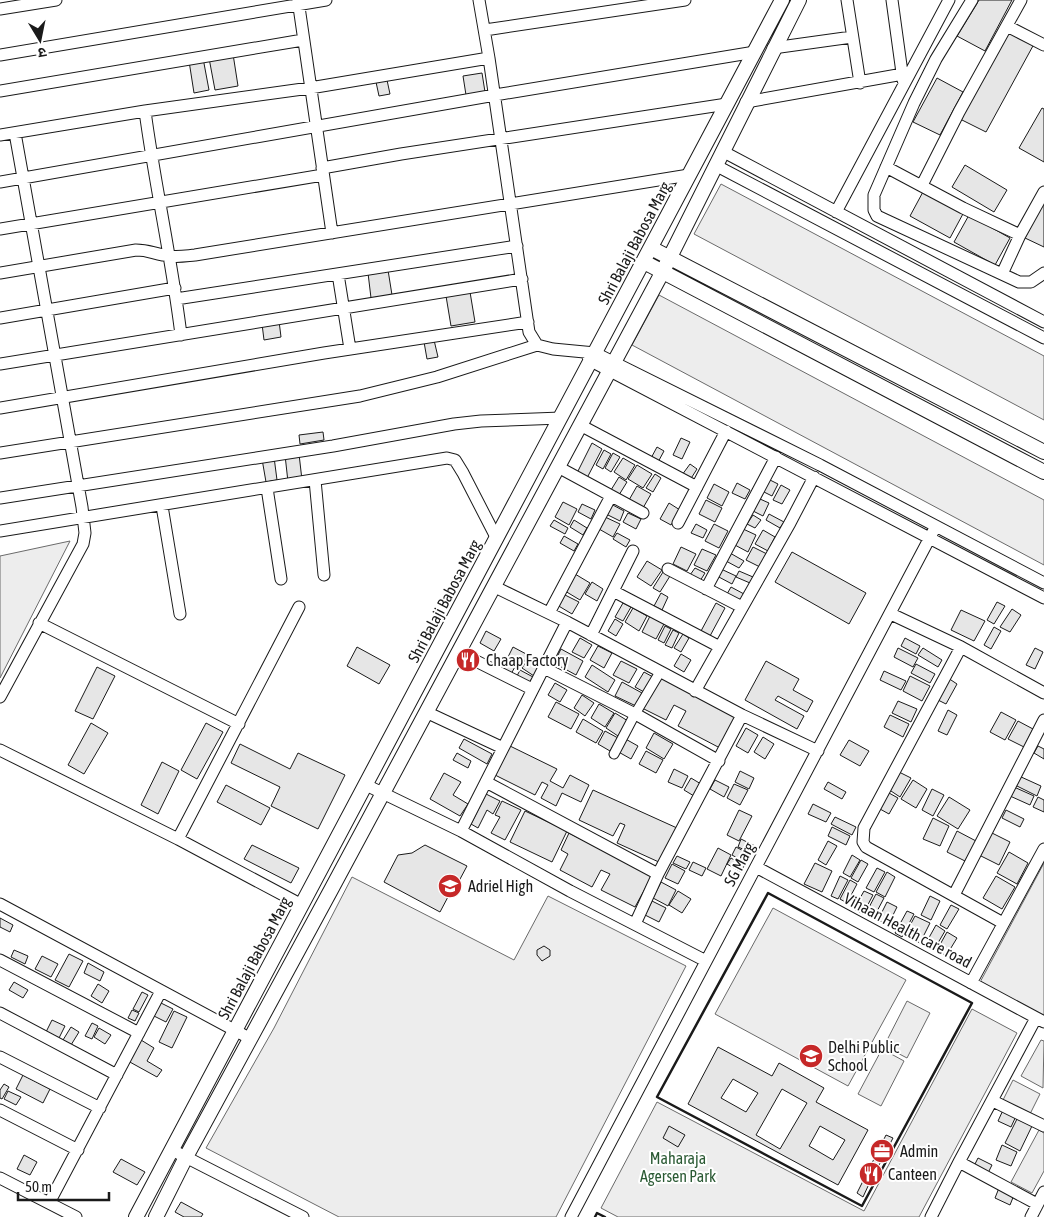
<svg xmlns="http://www.w3.org/2000/svg" width="1044" height="1217" viewBox="0 0 1044 1217" font-family="'Asap Condensed','Noto Sans Devanagari',sans-serif">
  <style>
    .built { fill: #ededed; stroke: #6a6a6a }
    .building { fill: #e6e6e6; stroke: #1a1a1a; fill-rule: evenodd }
    .lines { fill: none; stroke-linecap: round; stroke-linejoin: round }
    .pedestrian-casing { stroke: #1a1a1a; stroke-width: 11 }
    .minor-casing { stroke: #1a1a1a; stroke-width: 13 }
    .tertiary-casing { stroke: #1a1a1a; stroke-width: 16 }
    .pedestrian { stroke: #fff; stroke-width: 9 }
    .minor { stroke: #fff; stroke-width: 11 }
    .tertiary { stroke: #fff; stroke-width: 14 }
    .wall { stroke: #1a1a1a; stroke-width: 2.5 }
    .labels { text-anchor: middle; dominant-baseline: central; stroke-width: 4; stroke-linejoin: round; paint-order: stroke }
    .street-label { font-size: 16px; fill: #1a1a1a; stroke: #fff }
    .poi-label { font-size: 16px; fill: #1a1a1a; stroke: #fff; text-anchor: start }
    .park-label { font-size: 16px; fill: #2b5a34; stroke: #fff }
  </style>
  <rect width="100%" height="100%" fill="#fff"/>
  <path class="built" d="M721,184L1044,356V420L694,234Z
    M659,295L1044,500V565L632,345Z
    M70,541L0,678V556Z
    M1044,863V1022L978,986Z
    M352,877L514,960L548,896L686,966L556,1217H339L206,1148L274,1028Z
    M773,908L906,980L848,1086L715,1014Z
    M907,1001L930,1013L907,1058L884,1046Z
    M972,1009L1017,1033L919,1217H618L601,1208L657,1102L864,1211Z
    M1041,1040L1044,1041L1043,1088L1021,1076Z
    M882,1049L904,1061L881,1106L858,1094Z
    M1013,1080L1040,1094L1030,1114L1003,1100Z
    M1039,1130L1044,1133V1171L1032,1193L1011,1182Z"/>
  <path class="building" d="M979,0H1012L985,51L957,36Z
    M1007,29L1034,44L986,132L958,118Z
    M233,54L238,86L215,90L209,58Z
    M203,58L209,90L194,93L189,61Z
    M482,73L485,92L466,95L463,76Z
    M937,78L963,92L940,135L913,122Z
    M387,80L390,94L379,96L376,82Z
    M1042,108L1044,109V162L1019,148Z
    M965,165L1007,190L994,212L952,187Z
    M924,190L964,212L950,238L910,216Z
    M1044,199V247L1025,238Z
    M969,215L1010,238L995,265L954,242Z
    M388,270L392,295L371,298L368,273Z
    M470,292L475,322L451,326L446,296Z
    M279,321L281,337L264,340L262,324Z
    M434,340L438,357L427,359L424,342Z
    M323,432L324,440L300,444L299,435Z
    M681,438L690,442L682,459L673,455Z
    M592,443L602,449L587,478L577,473Z
    M657,447L664,451L657,464L650,460Z
    M604,450L611,454L603,469L596,465Z
    M613,453L620,457L611,472L605,468Z
    M299,454L302,480L288,482L285,455Z
    M274,457L277,480L266,482L262,459Z
    M623,458L635,465L626,480L614,472Z
    M690,464L697,469L690,480L682,475Z
    M637,465L652,474L643,488L628,479Z
    M655,474L661,478L653,492L646,488Z
    M619,477L627,482L619,495L611,490Z
    M768,479L778,484L772,496L762,491Z
    M737,483L750,490L745,499L732,493Z
    M714,484L729,492L722,506L707,498Z
    M781,485L790,490L782,504L773,500Z
    M637,486L651,494L643,508L629,500Z
    M760,499L769,503L763,516L753,511Z
    M706,500L722,508L715,522L699,514Z
    M563,502L577,509L569,525L555,517Z
    M669,503L680,510L671,525L660,519Z
    M582,504L595,510L591,519L578,512Z
    M611,504L624,511L620,521L606,514Z
    M628,513L641,519L636,529L623,522Z
    M769,514L784,522L780,528L766,520Z
    M753,515L761,520L755,528L747,524Z
    M605,517L620,524L613,537L599,529Z
    M554,520L568,528L565,534L550,526Z
    M574,520L587,528L583,535L570,527Z
    M696,524L707,530L703,538L691,533Z
    M714,524L728,531L719,548L705,541Z
    M741,528L756,535L748,552L733,544Z
    M763,530L775,537L768,551L755,544Z
    M617,533L630,540L626,547L613,539Z
    M564,536L578,544L574,551L560,543Z
    M681,547L696,554L687,571L673,564Z
    M753,547L767,554L760,567L746,560Z
    M702,549L716,555L707,571L694,565Z
    M792,552L866,593L849,624L775,582Z
    M730,553L744,561L739,568L726,561Z
    M647,561L662,570L651,586L637,577Z
    M695,568L705,573L700,581L690,575Z
    M721,569L736,576L732,584L717,576Z
    M739,571L753,577L750,583L736,577Z
    M663,572L670,576L660,592L653,588Z
    M575,574L590,583L580,600L565,591Z
    M592,582L603,589L597,601L585,594Z
    M731,587L744,594L740,601L727,594Z
    M661,593L668,597L662,610L654,606Z
    M563,594L579,602L572,614L557,605Z
    M997,602L1005,606L994,624L987,620Z
    M623,603L631,607L623,621L615,617Z
    M716,603L725,608L710,636L701,631Z
    M633,608L647,616L639,631L625,622Z
    M1012,609L1021,615L1010,632L1000,627Z
    M961,610L985,621L974,641L951,630Z
    M650,616L664,624L656,639L642,632Z
    M615,619L623,624L616,636L608,631Z
    M665,626L671,629L664,643L658,640Z
    M994,627L1001,631L991,649L984,645Z
    M673,630L679,633L672,648L665,645Z
    M486,631L501,639L494,651L480,643Z
    M683,634L689,638L681,652L674,648Z
    M580,638L592,645L584,658L572,652Z
    M905,638L920,646L916,654L901,646Z
    M598,646L612,653L604,668L590,660Z
    M357,647L390,665L379,684L347,666Z
    M513,647L528,655L522,665L508,657Z
    M898,648L918,658L913,667L894,657Z
    M923,648L942,660L938,667L918,655Z
    M1035,648L1043,652L1035,669L1026,665Z
    M561,649L583,661L576,675L554,663Z
    M681,654L691,660L684,672L674,666Z
    M530,656L542,664L534,676L522,668Z
    M504,660L516,665L511,674L499,668Z
    M621,661L637,669L629,683L613,675Z
    M766,661L799,679L793,690L813,701L807,712L778,696L775,700L804,716L797,729L745,700Z
    M916,664L935,674L930,683L911,673Z
    M592,665L615,680L608,692L585,677Z
    M97,667L115,676L93,719L75,711Z
    M520,670L533,677L528,684L516,678Z
    M884,671L906,681L901,690L880,680Z
    M644,672L653,677L644,692L635,687Z
    M655,674L736,717L720,748L678,726L686,711L674,705L666,720L638,706Z
    M910,676L930,686L922,701L903,691Z
    M948,678L957,684L946,704L936,699Z
    M622,682L642,693L636,706L615,696Z
    M555,683L567,690L560,702L548,695Z
    M582,695L594,703L585,716L574,708Z
    M898,701L917,709L911,722L892,713Z
    M556,702L579,714L571,729L548,717Z
    M599,704L614,713L605,727L591,718Z
    M948,710L957,715L947,735L938,731Z
    M1001,712L1016,720L1005,740L990,732Z
    M615,713L628,721L618,736L606,728Z
    M890,715L909,724L903,737L884,727Z
    M583,719L603,731L596,743L576,732Z
    M1018,721L1033,729L1024,747L1008,739Z
    M91,723L108,733L84,774L68,765Z
    M206,723L223,732L197,779L181,770Z
    M746,728L758,735L748,753L736,746Z
    M605,731L618,738L610,751L598,744Z
    M654,733L673,744L664,759L646,748Z
    M622,737L638,746L631,759L615,750Z
    M763,737L774,744L765,759L754,752Z
    M464,739L492,754L487,764L459,748Z
    M849,740L869,751L860,766L840,755Z
    M240,744L290,769L298,753L345,775L318,829L271,806L280,787L231,763Z
    M510,746L557,769L550,781L563,788L570,775L589,785L581,802L562,793L556,806L541,798L548,785L542,782L535,795L495,775Z
    M1038,746L1044,749V759L1034,753Z
    M646,751L663,760L656,773L639,764Z
    M457,753L471,761L468,768L453,760Z
    M162,762L179,771L158,814L141,805Z
    M674,769L688,776L682,788L668,782Z
    M740,771L754,778L749,789L735,782Z
    M899,772L911,778L900,797L888,789Z
    M444,773L461,782L453,795L468,804L460,816L430,799Z
    M1019,776L1041,786L1037,796L1015,785Z
    M691,778L701,784L694,796L684,790Z
    M715,780L729,787L724,797L710,789Z
    M913,780L927,789L916,808L901,799Z
    M828,782L846,792L842,799L824,789Z
    M734,784L748,790L740,805L727,798Z
    M226,785L270,808L261,825L217,802Z
    M1014,787L1034,796L1030,805L1010,796Z
    M932,789L944,795L933,816L922,810Z
    M593,790L677,828L661,863L617,843L625,825L620,823L613,836L579,820Z
    M889,793L898,798L889,814L880,809Z
    M486,794L500,801L493,814L487,810L478,828L471,824Z
    M949,797L970,810L958,829L937,816Z
    M1038,797L1044,800V812L1033,807Z
    M502,801L521,810L505,840L491,833L500,817L495,815Z
    M813,804L831,813L826,822L808,814Z
    M739,810L752,816L739,841L727,835Z
    M1006,810L1024,819L1020,827L1002,818Z
    M525,811L567,831L552,862L510,842Z
    M835,817L856,827L852,835L831,824Z
    M933,818L949,826L940,846L923,839Z
    M832,827L850,836L846,845L828,836Z
    M957,831L976,841L965,861L947,852Z
    M990,832L1010,842L999,865L979,855Z
    M569,833L652,876L635,907L601,890L610,874L601,870L592,887L560,870L568,854L561,850Z
    M741,839L755,846L752,853L738,847Z
    M828,841L837,846L826,865L818,860Z
    M252,845L299,868L291,883L244,859Z
    M425,845L467,866L459,881L448,876L440,891L449,895L440,912L384,882L398,855L412,853Z
    M736,847L751,855L746,863L732,855Z
    M718,848L731,855L721,876L707,869Z
    M1009,852L1028,863L1017,884L997,873Z
    M852,855L860,860L850,877L843,873Z
    M677,856L690,862L686,869L673,863Z
    M731,858L744,866L741,872L727,864Z
    M861,860L868,864L858,882L851,878Z
    M693,862L706,868L702,876L689,870Z
    M815,863L832,871L822,892L804,884Z
    M672,864L685,871L678,884L665,878Z
    M877,868L885,872L874,892L866,888Z
    M887,872L895,877L885,897L876,892Z
    M840,876L848,880L838,899L831,896Z
    M996,876L1015,887L1002,909L983,898Z
    M850,880L857,884L847,903L840,899Z
    M661,882L676,890L668,906L653,898Z
    M678,891L691,899L682,913L669,905Z
    M864,891L873,895L863,914L854,909Z
    M876,894L884,898L874,917L866,913Z
    M930,896L940,901L931,920L921,915Z
    M652,901L666,908L659,922L645,915Z
    M887,902L897,907L888,925L878,920Z
    M951,905L959,909L947,929L940,925Z
    M907,911L914,914L902,937L895,933Z
    M915,916L930,923L920,943L905,935Z
    M0,918L13,925L10,932L0,927Z
    M936,925L945,931L935,948L926,943Z
    M947,932L957,938L946,956L937,950Z
    M544,946L550,950V956L542,961L537,955V950Z
    M14,950L28,956L25,964L11,957Z
    M69,954L83,961L69,987L55,980Z
    M42,956L58,964L51,977L35,969Z
    M88,963L104,972L100,981L84,973Z
    M14,982L28,990L23,998L9,990Z
    M98,984L109,991L102,1003L91,996Z
    M142,992L148,995L139,1012L133,1009Z
    M161,1003L173,1009L166,1022L154,1016Z
    M132,1010L139,1013L135,1021L128,1018Z
    M174,1011L187,1017L172,1048L159,1042Z
    M52,1020L65,1026L59,1038L46,1032Z
    M92,1023L98,1026L92,1039L85,1036Z
    M71,1027L79,1032L71,1045L63,1040Z
    M99,1028L111,1035L105,1044L94,1037Z
    M141,1040L154,1048L147,1061L162,1070L157,1077L128,1061Z
    M718,1047L772,1076L779,1063L824,1088L816,1102L868,1130L838,1185L688,1104ZM733,1079L758,1093L746,1112L721,1098ZM782,1089L807,1103L780,1149L756,1135ZM820,1126L845,1140L833,1160L809,1146Z
    M23,1075L50,1089L43,1103L16,1089Z
    M4,1084L9,1087L2,1099L0,1098V1090Z
    M8,1091L21,1097L16,1105L4,1099Z
    M1004,1108L1017,1114L1011,1127L998,1121Z
    M1017,1119L1032,1126L1020,1151L1005,1143Z
    M669,1126L685,1135L678,1147L663,1138Z
    M886,1135L893,1138L878,1167L872,1163Z
    M1002,1145L1017,1152L1011,1166L996,1160Z
    M24,1155L37,1162L30,1175L17,1169Z
    M978,1158L992,1165L988,1173L974,1166Z
    M121,1159L145,1172L137,1185L113,1172Z
    M872,1163L878,1167L869,1184L863,1181Z
    M863,1181L869,1184L863,1197L857,1193Z
    M999,1188L1014,1195L1010,1205L995,1198Z
    M181,1202L203,1214L201,1217H184L175,1212Z"/>
  <g class="lines">
    <g class="pedestrian-casing">
      <path id="pedestrian" d="M614,754L635,714L660,672"/>
    </g>
    <g class="minor-casing">
      <path id="minor" d="M298,0L332,233
        M479,0L489,58L529,332L537,345L553,349L595,353L820,465L1044,583
        M847,0L860,83
        M892,0L903,80
        M972,0L936,59L914,103L874,195V210L877,216L1019,282H1031L1044,273
        M0,9L56,0
        M1007,26L1044,45
        M485,30L685,0
        M773,48L852,37
        M0,55L326,0
        M0,91L303,40
        M746,102L903,74
        M145,111C155,186 172,260 181,335
        M0,135L145,111L310,88L489,58
        M722,151L1044,322
        M715,165L1044,338
        M886,167L963,208L1020,235
        M322,168L401,154L727,104
        M0,182L495,95L755,52
        M922,185L959,112L1021,0
        M836,212L949,0
        M0,229L323,175
        M0,273L136,250C148,250 152,253 163,255C174,258 184,256 195,255L689,175
        M338,274L350,349
        M1002,274L1020,235L1044,192
        M176,299L517,246
        M0,318L175,288
        M587,355L591,361L1044,598
        M0,364L522,279
        M0,408L324,353L528,322
        M580,425L697,487
        M0,453L360,396L437,377L537,345
        M558,467L643,513
        M315,480L324,575
        M267,488L281,579
        M0,498L333,446L454,424L481,421L561,418
        M162,506L180,614
        M678,523L726,431
        M0,531L447,458L455,460L463,473L497,539
        M668,569L742,607
        M493,586L567,622L742,715L818,751
        M706,589L776,457
        M613,591L720,647
        M549,613L611,496
        M891,614L961,647L1044,693
        M39,623L239,724
        M591,635L633,551
        M961,647L864,828L863,842L866,847L1003,923
        M458,652L532,689
        M544,668L639,716L719,761
        M695,691L790,523L814,477
        M0,697L83,544L85,533L82,507L15,133
        M426,712L503,748
        M0,750L178,839L302,905
        M486,782L658,874
        M366,785L461,831L570,891L706,961
        M461,831L567,622
        M178,839L299,607
        M756,867L1044,1022
        M954,895L1044,720
        M0,904L251,1039
        M635,924L658,874L742,715
        M0,960L139,1033
        M971,983L1044,849
        M0,1013L117,1075
        M0,1057L100,1108
        M993,1101L1044,1126
        M0,1110L78,1150
        M172,1150L303,1217
        M959,1162L1037,1204
        M0,1178L76,1217
        M49,1203L161,991
        M571,1217L936,526
        M931,1217L959,1162L1036,1018
        M1031,1217L1044,1192"/>
    </g>
    <g class="tertiary-casing">
      <path id="tertiary" d="M651,248L1044,452
        M644,262L1044,472
        M136,1217L782,0
        M156,1217L186,1157L332,888L663,271L799,0"/>
    </g>
    <use href="#pedestrian" class="pedestrian"/>
    <use href="#minor" class="minor"/>
    <use href="#tertiary" class="tertiary"/>
    <path class="wall" d="M768,893L972,1003L862,1206L657,1097Z
      M595,1217L597,1213L605,1217"/>
  </g>
  <defs>
    <g id="restaurant-disc" transform="scale(1.25)"><circle r="9.5" fill="#c62828" stroke="#fff"/><path d="M-5-6h1v4h1v-4h1v4h1v-4h1v5L-1.5 .5V6h-2V.5L-5-1ZM5-6V6H3V1.5H1.5Q1.5-4 5-6Z" fill="#fff"/></g>
    <g id="school-disc" transform="scale(1.25)"><circle r="9.5" fill="#c62828" stroke="#fff"/><path d="M0-5L7-2L0 1L-7-2ZM-4 1L0 2.5L4 1V4Q0 6-4 4Z" fill="#fff"/></g>
    <g id="office-disc" transform="scale(1.25)"><circle r="9.5" fill="#c62828" stroke="#fff"/><path d="M-6-3h4V-5.5h4V-3h4V5H-6ZM-1-4.5V-3h2v-1.5ZM-6 0V1H6V0Z" fill="#fff"/></g>
  </defs>
  <g fill-rule="evenodd">
    <use href="#restaurant-disc" x="468" y="660"/>
    <use href="#school-disc" x="450" y="886"/>
    <use href="#school-disc" x="811" y="1056"/>
    <use href="#office-disc" x="882" y="1151"/>
    <use href="#restaurant-disc" x="871" y="1174"/>
  </g>
  <g class="labels">
    <g class="street-label">
      <text transform="translate(634 243) rotate(-62)">Shri Balaji Babosa Marg</text>
      <text transform="translate(444 601) rotate(-62)">Shri Balaji Babosa Marg</text>
      <text transform="translate(739 864) rotate(-62)">SG Marg</text>
      <text transform="translate(908 930) rotate(28)">Vihaan Health care road</text>
      <text transform="translate(254 958) rotate(-62)">Shri Balaji Babosa Marg</text>
    </g>
    <g class="poi-label">
      <text x="486" y="660">Chaap Factory</text>
      <text x="468" y="886">Adriel High</text>
      <text x="828" y="1047">Delhi Public<tspan x="828" dy="18">School</tspan></text>
      <text x="900" y="1151">Admin</text>
      <text x="888" y="1174">Canteen</text>
    </g>
    <g class="park-label">
      <text x="678" y="1158">Maharaja<tspan x="678" dy="18">Agersen Park</tspan></text>
    </g>
  </g>
  <g transform="translate(40 40) rotate(170)" stroke="#ffffff" stroke-width="4" paint-order="stroke">
  <path d="M0-4L9 19L0 12L-9 19Z" fill="#1a1a1a"/>
  <text y="-8" font-size="14" font-weight="bold" text-anchor="middle" fill="#1a1a1a">उ</text>
  </g>
  <path d="M18 1192v8h91v-8" fill="none" stroke="#1a1a1a" stroke-width="2.5"/>
  <text x="25" y="1192" font-size="15" fill="#1a1a1a" stroke="#ffffff" stroke-width="4" paint-order="stroke">50 m</text>
</svg>
